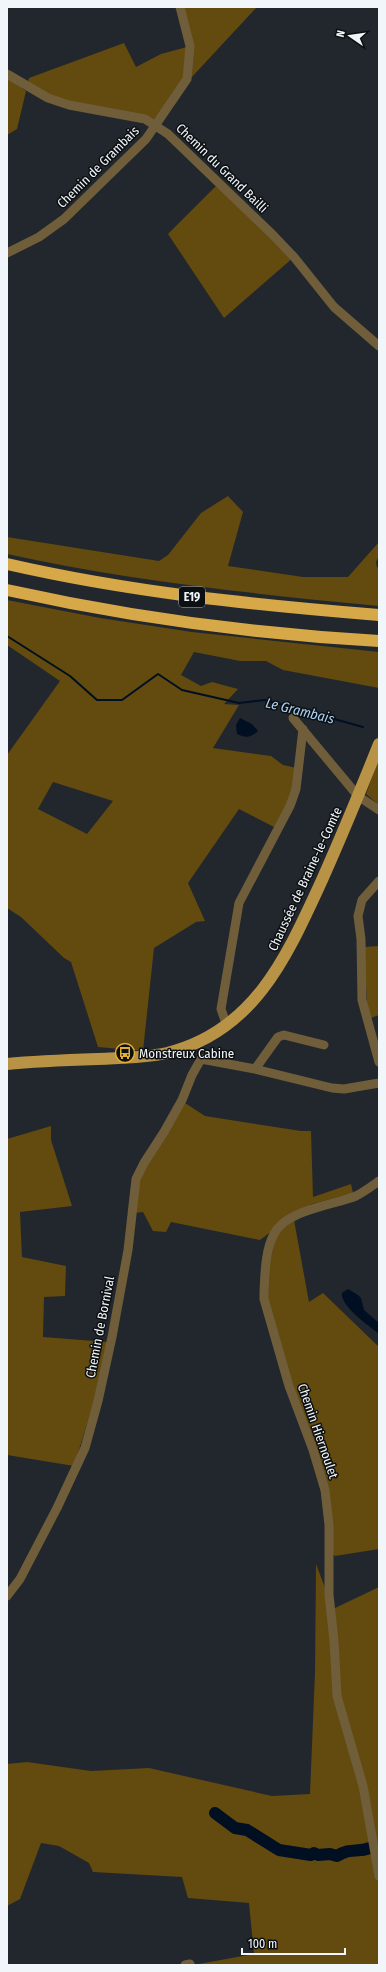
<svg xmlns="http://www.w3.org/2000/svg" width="386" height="1972" viewBox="0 0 386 1972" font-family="'Fira Sans Condensed',sans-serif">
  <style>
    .green { fill: #634a0e; fill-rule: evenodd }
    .water { fill: #000f22 }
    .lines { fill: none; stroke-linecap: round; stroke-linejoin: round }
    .stream { stroke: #000f22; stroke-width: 2 }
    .river { stroke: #000f22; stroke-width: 12 }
    .minor { stroke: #705e3a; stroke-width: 9 }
    .major { stroke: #b99345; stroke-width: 12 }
    .highway { stroke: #d6a847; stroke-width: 12 }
    .labels { text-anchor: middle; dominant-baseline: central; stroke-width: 3; stroke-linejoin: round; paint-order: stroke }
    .shield { fill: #0d1012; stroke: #adb1b4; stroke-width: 1 }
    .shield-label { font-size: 12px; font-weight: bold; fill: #f1f6fa }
    .street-label { font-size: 13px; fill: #f1f6fa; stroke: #0d1012 }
    .poi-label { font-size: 13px; fill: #f1f6fa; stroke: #0d1012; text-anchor: start }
    .water-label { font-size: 14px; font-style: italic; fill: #aad0f2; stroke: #0d1012 }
  </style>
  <rect width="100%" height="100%" fill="#21272d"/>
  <path class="green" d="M183,7H257L191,78Z
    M124,43L136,67L161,54L187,47L184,78L151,124L69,105L27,86L29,78Z
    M7,77L26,91L17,129L7,135Z
    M216,186L294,257L224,318L168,234Z
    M228,496L243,512L228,566L303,577H348L379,542V556L376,562L377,568L379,565V606C254,594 130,581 7,554V537L159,561L168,555L201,513Z
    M7,600L100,618L192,632L379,652V688L283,670L266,661H240L194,652L181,675L201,686L212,682L238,689L224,704L239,705L213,748L271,756L283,765L297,768L294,788L276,828L239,809L188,883L205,921L196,922L154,948L143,1051L98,1047L71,962L64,958L21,917L7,908V755L60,681L7,645ZM53,782L113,801L87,834L38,809Z
    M379,758V805L366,794Z
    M379,946V1015L368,1019L364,947Z
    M185,1103L205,1116L301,1131H311L313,1197L351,1184L353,1193L312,1204L278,1222L272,1231L260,1240L171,1222L166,1232L153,1231L143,1212L135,1213L140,1177Z
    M51,1126V1140L72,1206L20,1212L22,1257L66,1266L65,1296L44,1297L43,1337L107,1342L96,1395L74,1466L7,1455V1139Z
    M294,1220L309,1302L323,1293L379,1347V1549L335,1556L331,1553L329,1520L266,1300V1278L276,1235Z
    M316,1564L333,1609L379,1587V1965H193L254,1954L249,1903L188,1898L182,1877L93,1872L89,1863L59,1846L41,1843L20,1899L7,1906V1764L27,1762L91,1771L149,1768L272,1796L310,1794L315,1672Z"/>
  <path class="water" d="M240,718L252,724L258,731C250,738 246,738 237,734L236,725Z
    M348,1289L358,1295L361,1298L364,1310L379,1323V1334C369,1326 340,1306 342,1293Z"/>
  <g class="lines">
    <path class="stream" d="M7,636L70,676L97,700H122L158,674L182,690L239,703L265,700L363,727"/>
    <path class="river" d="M215,1813L235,1828L247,1830L279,1850L311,1855L314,1853L318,1855L330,1854L337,1856C351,1847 356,1853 370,1848"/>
    <path class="minor" d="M7,74L48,98L69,105L145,119L168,134L273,235L294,257L334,307L379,346
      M7,253L39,237L64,219L146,139L187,79L190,46L180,7
      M293,718L358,796L379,810
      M379,881L362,900L358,916L361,939L362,1000L379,1062
      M227,1026L221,1009L239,903L290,806L296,789L303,729
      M201,1059L255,1069L332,1088L344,1089L379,1083
      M255,1069L278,1037L284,1035L324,1045
      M379,1181C372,1186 364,1192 356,1196C333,1205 286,1210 274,1234C265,1250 265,1274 264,1292V1299L289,1386L313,1450L325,1490L329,1525V1595L334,1641L337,1696L363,1786L379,1876
      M7,1596L20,1579L57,1508L85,1448L98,1401L112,1337L128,1250L136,1179L144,1163L164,1132L182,1100L192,1075L201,1059
      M185,1965L190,1964"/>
    <path class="major" d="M7,1064C37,1061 67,1060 98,1059C121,1058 144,1058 167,1053C255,1031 287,956 322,880C342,835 361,789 379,744"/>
    <path class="highway" d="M7,564C129,592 254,605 379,615
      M7,590C129,617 255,634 379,641"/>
  </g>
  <defs>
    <g id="bus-ring" transform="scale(1)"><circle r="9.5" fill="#0d1012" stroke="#e3ae35" stroke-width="1.5"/><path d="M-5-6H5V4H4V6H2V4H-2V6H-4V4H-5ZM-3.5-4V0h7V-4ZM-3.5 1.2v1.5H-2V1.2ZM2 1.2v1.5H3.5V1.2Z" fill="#e3ae35"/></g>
  </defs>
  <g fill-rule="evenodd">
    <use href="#bus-ring" x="125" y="1053"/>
  </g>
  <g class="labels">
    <rect class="shield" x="179" y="587" width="26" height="20" rx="3"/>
    <g class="shield-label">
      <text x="192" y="597">E19</text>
    </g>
    <g class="street-label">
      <text transform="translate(98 167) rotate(-45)">Chemin de Grambais</text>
      <text transform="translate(222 168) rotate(44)">Chemin du Grand Bailli</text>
      <text transform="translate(305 879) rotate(-65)">Chaussée de Braine-le-Comte</text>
      <text transform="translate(100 1327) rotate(-79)">Chemin de Bornival</text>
      <text transform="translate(318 1431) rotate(71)">Chemin Hiernoulet</text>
    </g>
    <g class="poi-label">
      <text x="139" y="1053">Monstreux Cabine</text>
    </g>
    <g class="water-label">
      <text transform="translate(300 711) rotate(14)">Le Grambais</text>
    </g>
  </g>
  <rect width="386" height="1972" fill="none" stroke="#f1f6fa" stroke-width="16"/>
  <g transform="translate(350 36) rotate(283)" stroke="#0d1012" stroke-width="3" paint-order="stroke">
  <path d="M0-3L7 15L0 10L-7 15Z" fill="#f1f6fa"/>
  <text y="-6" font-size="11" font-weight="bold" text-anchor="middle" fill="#f1f6fa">N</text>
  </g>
  <path d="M242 1948v6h103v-6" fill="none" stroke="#f1f6fa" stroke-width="2"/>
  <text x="248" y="1948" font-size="12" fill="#f1f6fa" stroke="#0d1012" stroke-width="3" paint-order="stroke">100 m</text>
</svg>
